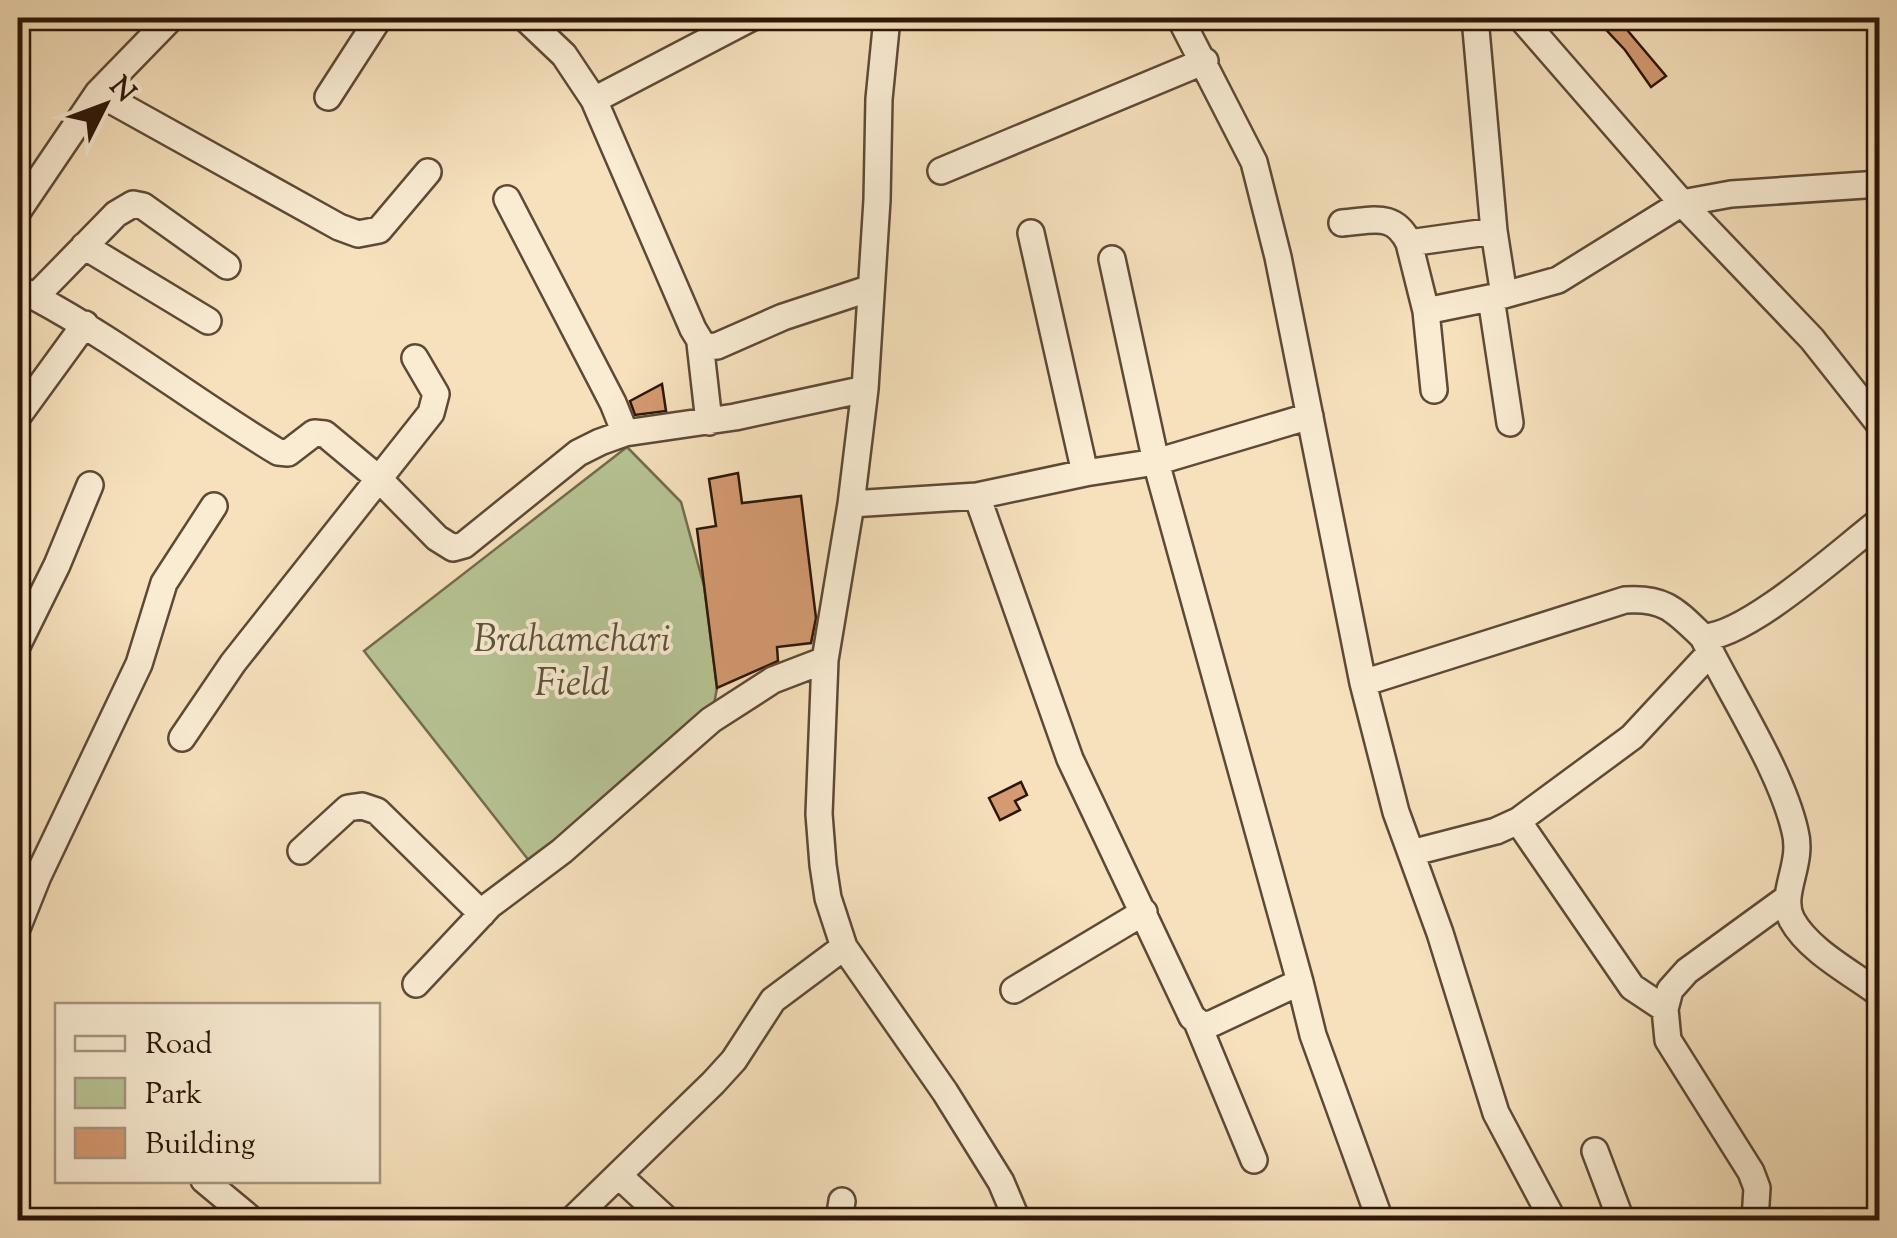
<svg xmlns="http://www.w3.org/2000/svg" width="1897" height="1238" viewBox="0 0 1897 1238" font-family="'Sorts Mill Goudy',serif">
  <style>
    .green { fill: #b7c494; stroke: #716d4e; stroke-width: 2.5 }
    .building { fill: #d49a71; stroke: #2b1609; stroke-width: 2.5 }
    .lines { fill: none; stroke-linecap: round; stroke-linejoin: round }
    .minor-casing { stroke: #5e4936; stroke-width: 30 }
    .minor { stroke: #f9ecd3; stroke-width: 25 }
    .labels { text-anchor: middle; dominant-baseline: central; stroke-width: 8; stroke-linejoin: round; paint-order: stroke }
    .park-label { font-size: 38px; font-style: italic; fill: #5c533a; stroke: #f9ecd3 }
  </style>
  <rect width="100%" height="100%" fill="#f6e1bc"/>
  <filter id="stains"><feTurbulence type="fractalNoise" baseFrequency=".002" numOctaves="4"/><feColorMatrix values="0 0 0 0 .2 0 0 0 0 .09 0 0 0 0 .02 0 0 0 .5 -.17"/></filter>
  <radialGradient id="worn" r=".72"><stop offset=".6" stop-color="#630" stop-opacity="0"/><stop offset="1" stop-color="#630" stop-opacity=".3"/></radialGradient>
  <path class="green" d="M627,447L681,502L704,586L717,688L711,720L538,872L364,651Z"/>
  <path class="building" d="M1595,18H1617L1666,76L1651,87L1625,50Z
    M662,384L666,411L635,415L630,401Z
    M738,473L742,503L801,496L816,618L811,643L777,647L778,661L717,688L697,529L716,526L709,479Z
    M1021,782L1027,795L1015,801L1020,810L1000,820L989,798Z"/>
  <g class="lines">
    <g class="minor-casing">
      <path id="minor" d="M525,18L564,55L594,100L693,329L704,347L717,346L783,317L871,288
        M887,18L879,99L877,200L865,389L851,504L825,660L819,814L823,865L828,898L844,947L945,1092L1001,1182L1017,1220
        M1180,18L1254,162L1278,257L1363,683L1396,812L1440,933L1496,1113L1553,1220
        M1475,18L1494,231L1504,295L1558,280L1682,203L1731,194L1880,184
        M1521,18L1682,203L1812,339L1880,425
        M98,93L339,227L358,234L379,230L428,172
        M328,97L379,18
        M594,100L751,18
        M941,171L1205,61
        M507,199L613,403L625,433
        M18,211L98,93L171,18
        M1342,223C1372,221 1394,211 1409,243L1494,231
        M1031,233L1085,473
        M1409,243L1426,311
        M84,246L208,321
        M18,288L35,297L116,214L133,204L143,206L227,266
        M35,297C119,342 195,402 278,452L288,453L314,433L325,434L379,479L437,538L453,548L464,545L578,453L600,442L625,433L735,417L865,389
        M1491,298L1510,423
        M700,343L709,422
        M1434,390L1426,311L1504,295
        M18,416L85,324
        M977,496L1070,759L1192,1017L1203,1026L1213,1023L1300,982L1156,462L1112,259
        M851,504L977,496L1085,473L1156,462L1310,416
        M1703,637C1731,695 1781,770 1795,831C1804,865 1778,894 1792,920C1809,951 1852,973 1880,994
        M18,644L57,565L90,485
        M1363,683L1625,600C1665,597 1676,611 1703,637C1747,637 1842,550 1880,521
        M182,738L233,663L431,413L436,394L415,358
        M1518,821L1632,987L1665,1009
        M301,851L348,808L362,806L377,811L482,914
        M1411,853L1496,831L1518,821L1632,737L1710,653
        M18,926L38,876L139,664L164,583L214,506
        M1300,982L1313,1035L1380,1220
        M416,984L490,905L562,851L711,720L773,680L825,660
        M1014,990L1144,912
        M1197,1022L1254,1160
        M1595,1151L1621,1220
        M204,1180L252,1220
        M628,1184L667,1220
        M18,1218L20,1220
        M572,1220L713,1083L734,1060L773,1000L844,947
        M839,1220L842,1201
        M1755,1220L1757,1188L1751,1172L1668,1040L1665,1009L1670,990L1687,971L1786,899"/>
    </g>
    <use href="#minor" class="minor"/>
  </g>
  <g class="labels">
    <g class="park-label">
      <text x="572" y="642">Brahamchari<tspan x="572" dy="44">Field</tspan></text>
    </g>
  </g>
  <rect width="1897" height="1238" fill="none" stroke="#f6e1bc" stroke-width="60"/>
  <rect x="20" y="20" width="1857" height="1198" fill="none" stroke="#2b1609" stroke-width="5"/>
  <rect x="30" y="30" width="1837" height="1178" fill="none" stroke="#2b1609" stroke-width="2.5"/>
  <rect x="55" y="1003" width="325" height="180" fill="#f9ecd3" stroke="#a79682" stroke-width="2.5"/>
  <rect x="75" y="1036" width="50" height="15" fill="#f9ecd3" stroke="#a79682" stroke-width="2.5"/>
  <text x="145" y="1053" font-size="30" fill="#2b1609">Road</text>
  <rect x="75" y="1078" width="50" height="30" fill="#b7c494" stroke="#a79682" stroke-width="2.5"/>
  <text x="145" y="1103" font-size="30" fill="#2b1609">Park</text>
  <rect x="75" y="1128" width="50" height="30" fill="#d49a71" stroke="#a79682" stroke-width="2.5"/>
  <text x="145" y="1153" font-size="30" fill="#2b1609">Building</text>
  <g transform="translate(105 105) rotate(48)" stroke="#f9ecd3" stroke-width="8" paint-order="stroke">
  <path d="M0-8L18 38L0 25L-18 38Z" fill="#2b1609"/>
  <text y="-15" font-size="28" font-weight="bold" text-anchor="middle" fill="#2b1609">N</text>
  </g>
  <rect width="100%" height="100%" filter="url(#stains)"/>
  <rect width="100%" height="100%" fill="url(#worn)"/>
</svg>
